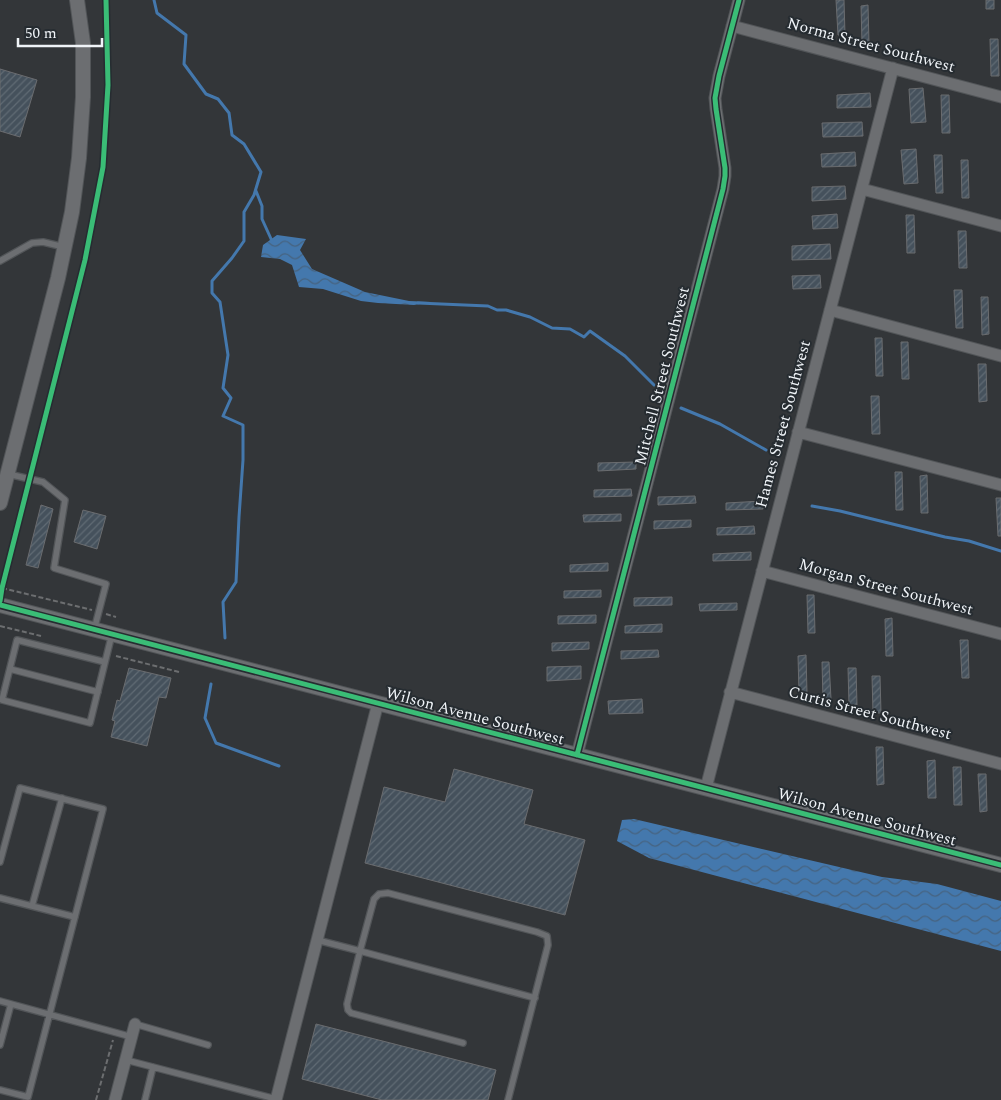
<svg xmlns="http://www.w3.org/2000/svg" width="1001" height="1100" viewBox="0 0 1001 1100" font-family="Spectral,serif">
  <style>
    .water { fill: url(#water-waves) }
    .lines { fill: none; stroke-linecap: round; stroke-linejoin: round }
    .stream { stroke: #4478ad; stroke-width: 3 }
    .building { fill: url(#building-hatch); stroke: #6a6c6f }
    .service-casing { stroke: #525558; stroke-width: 8 }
    .minor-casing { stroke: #525558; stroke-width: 13 }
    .tertiary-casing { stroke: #525558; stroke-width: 16 }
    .path { stroke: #6c6e70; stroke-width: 2; stroke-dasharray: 5 2.5; stroke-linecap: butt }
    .service { stroke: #6c6e71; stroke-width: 5.5 }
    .minor { stroke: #6c6e71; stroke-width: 11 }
    .tertiary { stroke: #6c6e71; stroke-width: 14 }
    .cycleway-casing { stroke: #262c31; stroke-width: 8 }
    .cycleway { stroke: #3abd76; stroke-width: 5 }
    .labels { text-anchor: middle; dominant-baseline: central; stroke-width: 4; stroke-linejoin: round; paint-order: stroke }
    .street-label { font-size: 16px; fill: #f0f4f8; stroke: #262c31 }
  </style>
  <defs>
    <pattern id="water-waves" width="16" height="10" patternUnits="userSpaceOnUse" patternTransform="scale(1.25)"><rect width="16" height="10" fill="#4478ad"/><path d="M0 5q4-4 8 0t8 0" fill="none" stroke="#466380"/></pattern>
    <pattern id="building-hatch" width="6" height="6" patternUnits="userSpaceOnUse" patternTransform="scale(1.25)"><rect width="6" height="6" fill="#45515c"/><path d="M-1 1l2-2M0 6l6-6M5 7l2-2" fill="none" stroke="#606b74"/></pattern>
  </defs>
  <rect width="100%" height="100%" fill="#333639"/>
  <path class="water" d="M277,235L306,239L300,250L312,269L365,292L409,301L431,302L414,305L378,303L361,301L323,289L299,287L292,265L280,259L261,257L263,245Z
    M634,819L882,877L937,884L1001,901V951L649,858L617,841L622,820Z"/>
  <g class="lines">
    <path class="stream" d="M154,0L157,13L186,35L184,64L206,94L218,99L229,113L232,135L244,144L261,172L254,195L244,212V241L232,258L212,281V293L220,302L228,355L223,388L231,398L223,416L243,425V460L239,517L236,582L223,602L225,638
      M256,191L262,206V219L272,241
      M418,303L488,306L497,310H506L530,317L552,328L570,329L584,337L590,331L625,356L654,385
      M681,408L720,424L766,450
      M812,506L840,511L945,537L969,541L1001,551
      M211,684L205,718L216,743L279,766"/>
  </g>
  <path class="building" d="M836,0H844L845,35H838Z
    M986,0H994V9H986Z
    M868,5L869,43H862L861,6Z
    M990,39H998L999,76H991Z
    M0,69L37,80L20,137L0,131Z
    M923,88L926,122L911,123L909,89Z
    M870,93L871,107L837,108V95Z
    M941,95H949L950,133H942Z
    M862,122L863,136L823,137L822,123Z
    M916,149L918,183L904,184L901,150Z
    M855,152L856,166L822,167L821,154Z
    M934,155H942L943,193H936Z
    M961,160H968L969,198H962Z
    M845,186L846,199L812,201V187Z
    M837,214L838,228L813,229L812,216Z
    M906,215H914L915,253H907Z
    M958,231H966L967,268H959Z
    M830,244L831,259L792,260V246Z
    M820,275L821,288L793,289L792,276Z
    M954,290H962L963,328H956Z
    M981,297H988L989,334L982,335Z
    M875,338H882L883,376H876Z
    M901,342H908L909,379H902Z
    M978,364H986L987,401L979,402Z
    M871,396H879L880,434H872Z
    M636,462V469L598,471V463Z
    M895,472H902L903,510H896Z
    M927,475L928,513H921L920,476Z
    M631,489L632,496L594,497V490Z
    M695,496L696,503L658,505V497Z
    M996,498H1001V536H998Z
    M763,501V509L726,510V503Z
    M41,505L53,509L38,568L26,565Z
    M83,510L106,516L97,549L74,542Z
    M621,514V521L584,522L583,515Z
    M691,520V527L654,529V521Z
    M754,526L755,534L717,535V528Z
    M751,552V560L713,561V554Z
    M608,563V571L570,572V565Z
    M601,590V597L564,598V591Z
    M807,595H814L815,633H808Z
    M672,597V605L634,606V598Z
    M737,603V610L700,611L699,604Z
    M596,615V623L558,624V616Z
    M892,618L893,656H886L885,619Z
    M662,624V632L625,633V626Z
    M960,640H968L969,678H962Z
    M589,642V649L552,651V643Z
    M658,650L659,657L621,659V651Z
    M806,655L807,693H799L798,656Z
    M822,662H829L831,699L823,700Z
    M581,666V679L547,681V667Z
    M129,668L171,678L166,698L159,697L147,746L111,737L115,721L112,720L117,700L120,701Z
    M848,668H856L857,705H849Z
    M872,676H880L881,713H873Z
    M642,699L643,713L609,714L608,701Z
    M876,747H883L884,784L877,785Z
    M935,760L936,798H928L927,761Z
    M953,767H961L962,805H954Z
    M454,769L533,790L524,824L585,840L565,915L365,863L384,787L445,802Z
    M978,774H986L987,811L980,812Z
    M316,1024L496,1070L488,1100H382L302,1079Z"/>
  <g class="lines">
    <g class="service-casing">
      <path id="service" d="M0,261L32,243L43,242L64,247
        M8,474L43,482L65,500L54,568L106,584L94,630
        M105,662L17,640L2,700L90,723L112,634
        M10,669L98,692
        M0,862L20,788L103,809L28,1097L0,1090
        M0,898L75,917
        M32,906L62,798
        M317,940L360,951L374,899L379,894L388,893L537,932L547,936L548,945L508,1100
        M0,1001L132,1037
        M135,1024L208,1045
        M463,1043L351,1013L348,1010L347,1004L360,951L535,998
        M0,1045L11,1004
        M126,1060L153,1067
        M145,1100L153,1067L276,1099"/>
    </g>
    <g class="minor-casing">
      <path id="minor" d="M732,26L1001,97
        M862,189L1001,226
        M830,310L1001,356
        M798,432L1001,485
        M762,571L1001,634
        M730,692L1001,764
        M577,755L723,189L725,176V168L716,109L715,98L719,76L739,0
        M706,788L893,68
        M115,1100L135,1024
        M276,1100L378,703"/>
    </g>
    <g class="tertiary-casing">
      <path id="tertiary" d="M0,503L58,278L72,212L79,158L83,97V43L77,0
        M0,605L1001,865"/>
    </g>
    <path class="path" d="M2,588L92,610
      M106,614L116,617
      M0,626L41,636
      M116,656L179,672
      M96,1100L113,1040"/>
    <use href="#service" class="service"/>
    <use href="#minor" class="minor"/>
    <use href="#tertiary" class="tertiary"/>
    <g class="cycleway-casing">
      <path id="cycleway" d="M0,601L2,588L85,260L103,167L108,85L106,0
        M0,605L1001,865
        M577,755L723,189L725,176V168L716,109L715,98L719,76L739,0"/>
    </g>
    <use href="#cycleway" class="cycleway"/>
  </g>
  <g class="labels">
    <g class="street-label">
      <text transform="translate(871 45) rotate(15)">Norma Street Southwest</text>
      <text transform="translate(662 376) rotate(-76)">Mitchell Street Southwest</text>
      <text transform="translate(783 424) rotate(-75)">Hames Street Southwest</text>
      <text transform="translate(886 587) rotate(15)">Morgan Street Southwest</text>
      <text transform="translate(870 713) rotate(15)">Curtis Street Southwest</text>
      <text transform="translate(475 716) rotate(15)">Wilson Avenue Southwest</text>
      <text transform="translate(867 817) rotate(15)">Wilson Avenue Southwest</text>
    </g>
  </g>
  <path d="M18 38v8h84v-8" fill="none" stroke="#f0f4f8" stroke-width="2.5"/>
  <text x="25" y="38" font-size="15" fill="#f0f4f8" stroke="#262c31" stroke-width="4" paint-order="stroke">50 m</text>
</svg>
